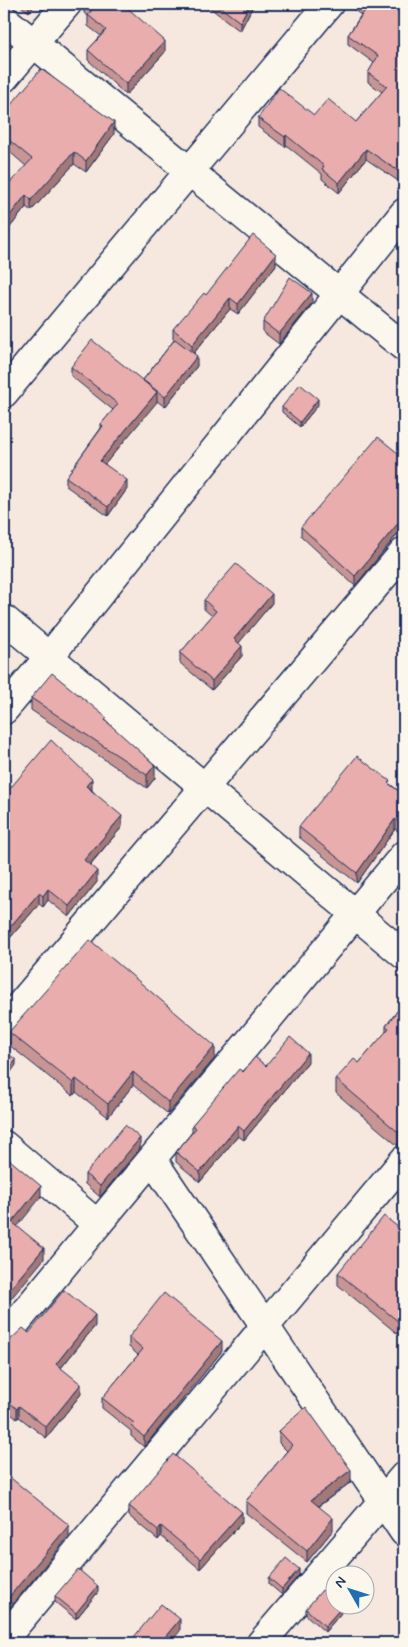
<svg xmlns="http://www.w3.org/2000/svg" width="408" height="1647" viewBox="0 0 408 1647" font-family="Mynerve,sans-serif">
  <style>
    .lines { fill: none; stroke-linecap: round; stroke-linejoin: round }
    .minor-casing { stroke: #1b2f5e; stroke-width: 31 }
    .minor { stroke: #fbf7ec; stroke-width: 28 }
    .wall { fill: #c89594; stroke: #1b2f5e }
    .shaded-wall { fill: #a27978; stroke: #1b2f5e }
    .building { fill: #e8adac; stroke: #1b2f5e }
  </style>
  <rect width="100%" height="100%" fill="#f7e8df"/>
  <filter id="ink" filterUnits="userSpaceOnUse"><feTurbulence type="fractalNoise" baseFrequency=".02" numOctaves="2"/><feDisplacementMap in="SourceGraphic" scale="10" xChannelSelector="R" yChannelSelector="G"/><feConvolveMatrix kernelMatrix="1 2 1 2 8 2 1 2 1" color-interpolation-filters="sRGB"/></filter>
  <g filter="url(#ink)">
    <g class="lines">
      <g class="minor-casing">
        <path id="minor" d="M4,19L404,347
          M4,78L67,4
          M4,393L329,4
          M4,619L404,955
          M4,710L49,657L404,213
          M4,1024L404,552
          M4,1145L97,1224
          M152,1159L404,1532
          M4,1337L404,855
          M4,1639L404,1160
          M261,1643L404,1476"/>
      </g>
      <use href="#minor" class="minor"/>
    </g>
    <path class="wall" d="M18,4H36L29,12Z
      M84,4H126L125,5L165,52L126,95L88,60V50L101,36L88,26V16L84,13Z
      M205,4H254L240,31Z
      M354,4H404V185L366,159L339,193L322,179V174L286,145L285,147L258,127V118L314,115L356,122L382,92L368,82V73L374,63L348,44V35L361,15L354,10Z
      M4,113L114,134L86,172L74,164L31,211L26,207L4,235V189L26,166L4,147Z
      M276,265L238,314L230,309L194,353L197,366L165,407L157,401L105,464L127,489L108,516L66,486V477L101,428V424L113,410L71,376V367L143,381V380L174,340L173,339V329L206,295Z
      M312,303L279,344L263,332V322Z
      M318,405L300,427L282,412V407Z
      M404,458V526L355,586L301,536V527Z
      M204,600L272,603L238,643L242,656L212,690L180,663V653L212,616L204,609Z
      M31,698L107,721L155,778L147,788L31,710Z
      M390,784L404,795V836L395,829L357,883L299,837V827Z
      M4,790L7,792L92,790L122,827L90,865L97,882L69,917L48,900L43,907L39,904L4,945Z
      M404,1002V1138L398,1146L336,1093V1079L359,1063L386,1032V1026Z
      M9,1032L215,1058L168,1114L133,1085L108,1117L76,1092L73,1096L9,1045Z
      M308,1062L244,1140L238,1136L200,1182L176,1162V1152L192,1132V1125L243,1072L266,1066Z
      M140,1148L100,1197L85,1184V1174Z
      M404,1232V1329L399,1335L338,1285V1273Z
      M95,1326L61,1368L81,1394L46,1438L19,1417L17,1419L4,1408V1341H9L29,1333Z
      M129,1337L222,1351L144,1447L131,1436V1431L102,1408V1398L138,1355L129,1347Z
      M279,1431L351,1482L319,1506L333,1530L307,1562L246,1513V1501L287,1451L279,1443Z
      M129,1506L242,1522L200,1569L161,1536L158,1540L129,1516Z
      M299,1575L282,1595L269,1584V1578Z
      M98,1592L76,1619L55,1602V1596Z
      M306,1609L341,1613L325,1632L306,1615Z"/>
    <path class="shaded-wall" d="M29,4H36L29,12Z
      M250,4H254L240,31V22Z
      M165,41V52L126,95V84Z
      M114,122V134L86,172V161Z
      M286,135V145L285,147V137Z
      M366,149V159L339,193V183Z
      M74,152V164L31,211V200Z
      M26,195V207L4,235V223Z
      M276,254V265L238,314V304Z
      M312,293V303L279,344V334Z
      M230,298V309L192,355V345Z
      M197,356V366L165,407V397Z
      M157,392V402L100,470V461Z
      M318,399V405L300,427V422Z
      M127,480V489L108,516V507Z
      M404,516V526L355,586V576Z
      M272,594V603L234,649V639Z
      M242,646V656L212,690V681Z
      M155,765V778L147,788V775Z
      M92,779V790L86,786Z
      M122,816V827L84,871V860Z
      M395,819V829L357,883V873Z
      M97,871V882L69,917V906Z
      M48,889V900L43,907V896Z
      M39,893V904L4,945V934Z
      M215,1046V1058L168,1114V1102Z
      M308,1053V1062L244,1140V1131Z
      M16,1060V1065L4,1082V1076Z
      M133,1072V1085L108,1117V1104Z
      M76,1079V1092L73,1096V1083Z
      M404,1125V1138L398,1146V1132Z
      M238,1126V1136L200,1182V1172Z
      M140,1138V1148L100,1197V1186Z
      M41,1186V1197L12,1233V1222Z
      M44,1248V1259L4,1307V1296Z
      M95,1315V1326L56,1374V1364Z
      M404,1316V1329L399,1335V1322Z
      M222,1341V1351L144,1447V1437Z
      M81,1384V1394L46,1438V1427Z
      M19,1406V1417L17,1419V1409Z
      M351,1470V1482L311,1511V1500Z
      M242,1512V1522L200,1569V1559Z
      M333,1518V1530L307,1562V1551Z
      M69,1525V1536L4,1615V1603Z
      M161,1526V1536L158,1540V1530Z
      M299,1569V1575L282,1595V1589Z
      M98,1586V1592L76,1619V1613Z
      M341,1608V1613L325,1632V1626Z
      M180,1619V1631L170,1643H160Z"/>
    <path class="building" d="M85,4H123L165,41L126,84L88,50L106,30L88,15L92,10Z
      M216,4H250L240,22Z
      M359,4H404V175L366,149L339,183L322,169L324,166L286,135L285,137L258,118L279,88L314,115L328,99L356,122L387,86L368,73L378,56L348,35L366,9Z
      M41,69L114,122L86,161L74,152L31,200L26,195L4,223V189L32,159L4,136V113Z
      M253,235L276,254L238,304L230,298L192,345L173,329L204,293L206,295Z
      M290,277L312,293L279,334L263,322Z
      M175,339L197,356L165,397L143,380Z
      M92,340L157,392L100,461L127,480L108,507L66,477L103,426L101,424L118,404L71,367Z
      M300,384L318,399L300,422L282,407Z
      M378,437L404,458V516L355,576L301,527Z
      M236,564L272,594L234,639L242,646L212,681L180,653L216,611L204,600Z
      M52,673L107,718L105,720L155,765L147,775L31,698Z
      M51,740L92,779L86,786L122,816L84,860L97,871L69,906L48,889L43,896L39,893L4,934V790L7,792Z
      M357,756L390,781L388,783L404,795V826L395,819L357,873L299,827Z
      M90,940L215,1046L168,1102L133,1072L108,1104L76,1079L73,1083L9,1032Z
      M404,1002V1125L398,1132L336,1079L354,1059L359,1063L389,1028L386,1026Z
      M290,1037L308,1053L244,1131L238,1126L200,1172L176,1152L196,1128L192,1125L239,1069L243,1072L255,1057L266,1066Z
      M4,1050L16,1060L4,1076Z
      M125,1125L140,1138L100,1186L85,1174Z
      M4,1155L41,1186L12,1222L44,1248L4,1296Z
      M384,1216L404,1232V1316L399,1322L338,1273Z
      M64,1290L95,1315L56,1364L81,1384L46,1427L19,1406L17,1409L4,1398V1341H9L23,1328L29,1333Z
      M164,1293L222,1341L144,1437L131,1426L134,1423L102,1398L143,1349L129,1337Z
      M306,1407L351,1470L311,1500L333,1518L307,1551L246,1501L292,1445L279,1431Z
      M173,1454L242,1512L200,1559L161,1526L158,1530L129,1506Z
      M7,1475L69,1525L4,1603V1478Z
      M286,1558L299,1569L282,1589L269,1578Z
      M78,1569L98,1586L76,1613L55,1596Z
      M322,1590L336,1602V1604H338L341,1608L325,1626L306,1609Z
      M161,1604L180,1619L160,1643H129Z"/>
  </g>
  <rect width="408" height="1647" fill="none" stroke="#fbf7ec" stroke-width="20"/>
  <rect x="10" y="10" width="388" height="1627" fill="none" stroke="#1b2f5e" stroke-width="2" filter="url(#ink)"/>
  <g transform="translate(350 1590) rotate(309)"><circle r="24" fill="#fbf7ec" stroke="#a1a7b3"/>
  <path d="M0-4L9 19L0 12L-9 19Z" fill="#1f6fb2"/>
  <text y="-8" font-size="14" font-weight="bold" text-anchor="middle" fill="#1b2f5e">N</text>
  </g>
</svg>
